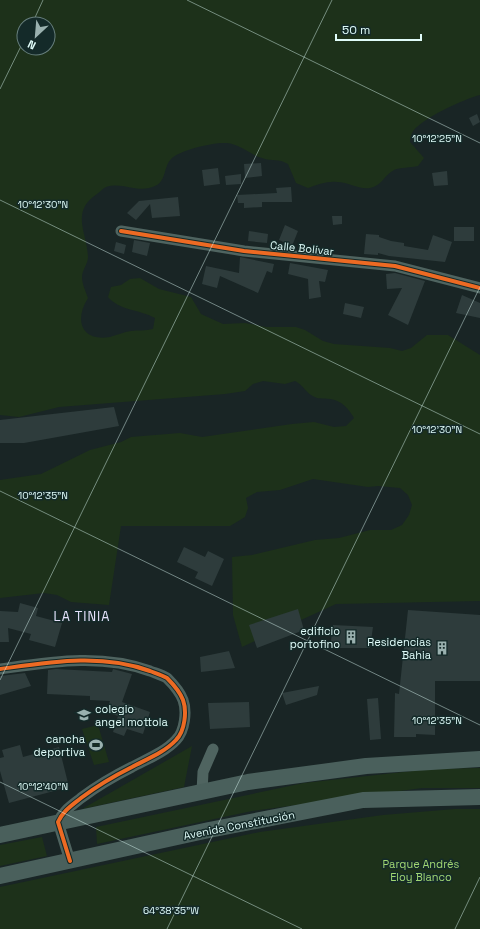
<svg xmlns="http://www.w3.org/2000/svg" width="480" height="929" viewBox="0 0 480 929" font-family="'Space Grotesk',sans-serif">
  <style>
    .green { fill: #1d311a; fill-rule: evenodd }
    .building { fill: #2e3c3c }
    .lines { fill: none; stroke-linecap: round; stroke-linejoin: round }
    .minor { stroke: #4f6460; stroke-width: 11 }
    .secondary { stroke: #4a605c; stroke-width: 16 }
    .cycleway-casing { stroke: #142a29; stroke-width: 6 }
    .cycleway { stroke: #ed6a23; stroke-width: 4 }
    .ticks { fill: none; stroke: #e0fcf9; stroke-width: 1; stroke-opacity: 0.45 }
    .labels { text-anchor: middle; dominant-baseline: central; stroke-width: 3; stroke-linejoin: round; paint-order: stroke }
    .street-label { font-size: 11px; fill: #e0fcf9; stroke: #142a29 }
    .poi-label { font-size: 11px; fill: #e0fcf9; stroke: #142a29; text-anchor: end }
    .park-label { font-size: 11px; fill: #a0d672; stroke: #142a29 }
    .quarter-label { font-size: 13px; letter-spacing: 1px; fill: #e6e2fc; stroke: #142a29 }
    .ticks-label { font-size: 10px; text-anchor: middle; fill: #e0fcf9; stroke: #142a29; stroke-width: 3; stroke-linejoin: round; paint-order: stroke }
  </style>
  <rect width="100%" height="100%" fill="#192525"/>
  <path class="green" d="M0,0H480V95C466,98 418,120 412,133C411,135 410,139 410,142L424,158L418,166C411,168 400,167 394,170C384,175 382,186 370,188C359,190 349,182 337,182C327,181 317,185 308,188L296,183L288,164C278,158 273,162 262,158C252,155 243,147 232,144C220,140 180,150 171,159C164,166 166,180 157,185C138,195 124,181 106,187C103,188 100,192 97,194C70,212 87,232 88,257C88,264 82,270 82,277C82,284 86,292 88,298C74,320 81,342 110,337C117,335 124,332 131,331C139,330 145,331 153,329L155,318C139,309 120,311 108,297L111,287L121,285L130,279L140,278L159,289L191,297L201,314L223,324L245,323L266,327H296L305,330L323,341L334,344L390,348L402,351L411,348L427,335H448L480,355V601L336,604L242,647L233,615L232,557L252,555L315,540L339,538L370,530H391L402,525L409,515L412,505L408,495L400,488L378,486L368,487L313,479L280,490L257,492L246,498L248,508L245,517L230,526H121L109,605L71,602L57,595L44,593L0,598V480L41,474L90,450L121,442L131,437L180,433L202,437L292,424L314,422L334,427L346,426L354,418C349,409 341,400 330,399C323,398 318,400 311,395C305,391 304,386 295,381L285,384L263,381L253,384L245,391L225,394L59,407L19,417L0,415ZM24,24H48V48H24Z
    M98,725L109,762L94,765L82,729Z
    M192,746L184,787L82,809Z
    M480,768V788H422L252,811L97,844L96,827L304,783L431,769Z
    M455,809H480V929H0V887L260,832L383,815Z
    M42,837L47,856L0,866V845Z"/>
  <path class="building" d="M477,114L480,122L473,126L469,118Z
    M261,163L262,176L245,178L244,164Z
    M218,168L220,184L204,186L202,170Z
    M447,171L448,185L434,186L432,173Z
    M241,174V184L226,185L225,176Z
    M291,187L292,202H262V207L244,208V203H238L237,195L277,193L276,188Z
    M178,197L180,216L152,218L150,204L136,220L127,213L139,201Z
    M332,216H342V224L333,225Z
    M285,225L298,231L292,246L279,240Z
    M454,227H474V241H454Z
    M249,231L268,234L267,243L248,241Z
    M366,234L379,235V237L391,241L404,243V246L428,250L433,235L452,242L445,262L389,256L378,253V255L364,254Z
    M134,240L150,243L147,256L132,252Z
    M116,242L126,245L124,254L114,251Z
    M240,257L274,264L272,273L267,271L258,293L220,276L217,288L202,284L206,266L239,273Z
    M290,263L328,270L325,282L319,281L321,297L309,299L308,279L288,274Z
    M395,273L425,281L408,325L388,315L402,288L387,289L386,274Z
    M462,295L480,303V318L456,313Z
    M345,303L364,307L361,318L343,314Z
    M114,407L119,426L24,443H0V420Z
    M184,547L205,557L208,551L224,559L212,586L195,578L198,572L177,562Z
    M20,603L38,608L36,616L62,623L55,647L29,640L31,634L8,628L9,642H0V611L18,612Z
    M298,609L304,630L257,648L249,625Z
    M408,610L480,615V681H435V735L416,734V737H394L395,693L399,694Z
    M333,625L373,627L370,648H330Z
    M229,651L235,668L201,672L200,657Z
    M56,669L112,672L113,669L132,674L122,702L150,712L143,734L127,729L124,736L113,732L118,716L106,712L110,701L90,700V696L47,694L48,670Z
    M25,673L31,686L0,695V676Z
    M319,686L317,695L286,705L282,693Z
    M378,698L381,739L370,740L367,699Z
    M249,702L250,727L210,729L208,703Z
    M20,745L23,757L59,747L69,787L9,803L0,771V758L4,757L2,750Z"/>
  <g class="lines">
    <path class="minor" d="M121,231L244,251L395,266L480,288
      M0,669C50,662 101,653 150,671C155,673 162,675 167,678C173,684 180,692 183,700C187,711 185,731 176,740C165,752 147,759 132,767C114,776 97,786 81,798C71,806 63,811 58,822L70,861
      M202,792L203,772L213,749"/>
    <path class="secondary" d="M0,835L248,782L366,766L480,759
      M0,876L209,830L363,800L480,797"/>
    <g class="cycleway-casing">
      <path id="cycleway" d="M121,231L244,251L395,266L480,288
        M0,669C50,662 101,653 150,671C155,673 162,675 167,678C173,684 180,692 183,700C187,711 185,731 176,740C165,752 147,759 132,767C114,776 97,786 81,798C71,806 63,811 58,822L70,861"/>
    </g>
    <use href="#cycleway" class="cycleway"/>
  </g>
  <path class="ticks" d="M187,0L480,143M32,24L43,0M0,89L24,40M0,200L480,434M0,491L480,725M0,680L332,0M0,782L302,929M167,929L480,287M455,929L480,877"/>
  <defs>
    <g id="building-bare" transform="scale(1.08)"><path d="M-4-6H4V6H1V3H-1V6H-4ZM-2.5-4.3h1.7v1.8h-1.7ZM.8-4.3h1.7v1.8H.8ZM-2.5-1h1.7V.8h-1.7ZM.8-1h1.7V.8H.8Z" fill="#9ab1af" stroke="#142a29" stroke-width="2.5" paint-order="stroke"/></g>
    <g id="school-bare" transform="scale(1.08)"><path d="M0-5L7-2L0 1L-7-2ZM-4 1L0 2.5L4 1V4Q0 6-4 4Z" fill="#9ab1af" stroke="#142a29" stroke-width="2.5" paint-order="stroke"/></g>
    <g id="stadium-bare" transform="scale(1.08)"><path d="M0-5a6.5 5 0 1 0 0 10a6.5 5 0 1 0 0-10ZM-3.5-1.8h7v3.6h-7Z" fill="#9ab1af" stroke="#142a29" stroke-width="2.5" paint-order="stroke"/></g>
  </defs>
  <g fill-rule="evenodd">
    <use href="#building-bare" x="351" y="637"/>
    <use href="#building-bare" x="442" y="648"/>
    <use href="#school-bare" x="84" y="715"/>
    <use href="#stadium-bare" x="96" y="745"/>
  </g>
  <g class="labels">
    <g class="street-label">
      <text transform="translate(302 248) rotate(6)">Calle Bolívar</text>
      <text transform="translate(239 825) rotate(-11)">Avenida Constitución</text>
    </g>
    <g class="poi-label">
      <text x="340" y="631">edificio<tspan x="340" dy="13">portofino</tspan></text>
      <text x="431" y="642">Residencias<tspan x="431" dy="13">Bahia</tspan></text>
      <text x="95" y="709" text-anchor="start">colegio<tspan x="95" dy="13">angel mottola</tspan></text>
      <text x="85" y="739">cancha<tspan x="85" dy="13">deportiva</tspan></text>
    </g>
    <g class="park-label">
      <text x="421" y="864">Parque Andrés<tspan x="421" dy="13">Eloy Blanco</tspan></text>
    </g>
    <g class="quarter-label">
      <text x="82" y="616">LA TINIA</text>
    </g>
  </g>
  <g class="ticks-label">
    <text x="437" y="142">10°12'25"N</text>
    <text x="43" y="208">10°12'30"N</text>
    <text x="437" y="433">10°12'30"N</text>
    <text x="43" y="499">10°12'35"N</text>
    <text x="437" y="724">10°12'35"N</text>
    <text x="43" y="790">10°12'40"N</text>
    <text x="171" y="914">64°38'35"W</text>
  </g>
  <g transform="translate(36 36) rotate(206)"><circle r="19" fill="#142a29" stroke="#667e7c"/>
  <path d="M0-3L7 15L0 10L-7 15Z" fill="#9ab1af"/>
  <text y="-6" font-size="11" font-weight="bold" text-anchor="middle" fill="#e0fcf9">N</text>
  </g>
  <path d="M336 34v6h85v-6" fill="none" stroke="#e0fcf9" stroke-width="2"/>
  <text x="342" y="34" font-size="12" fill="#e0fcf9" stroke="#142a29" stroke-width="3" paint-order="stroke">50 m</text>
</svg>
